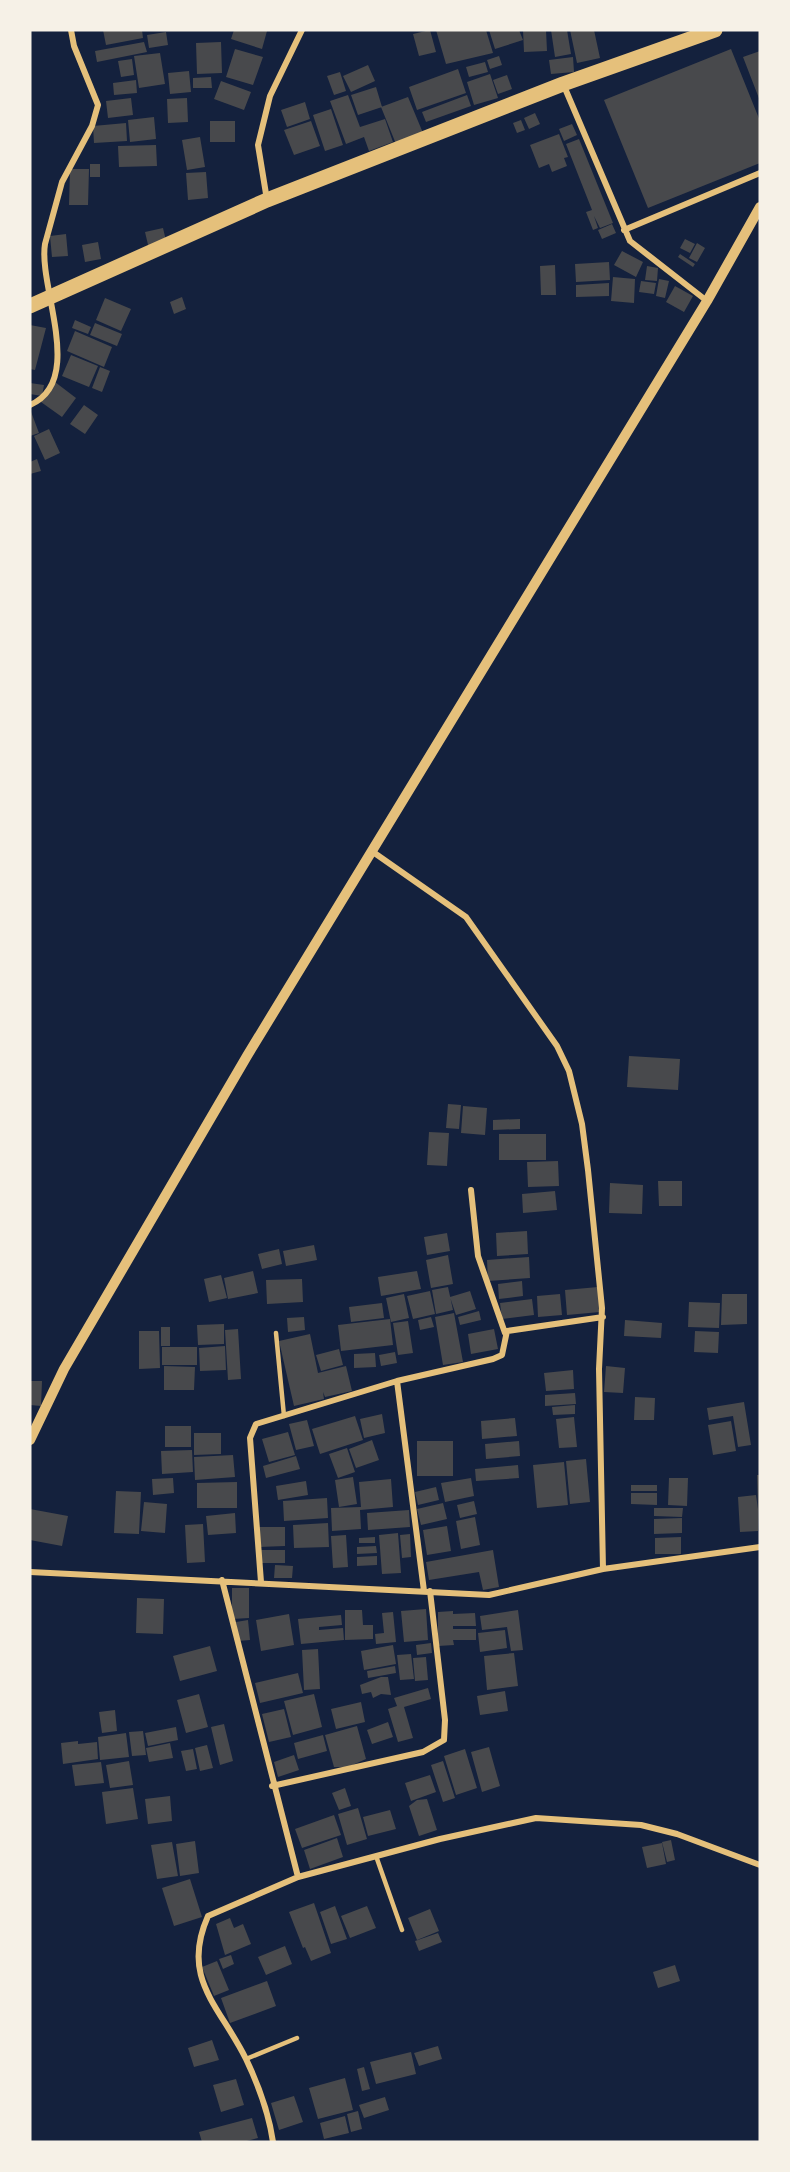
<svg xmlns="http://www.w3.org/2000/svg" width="790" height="2172" viewBox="0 0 790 2172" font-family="Karla,sans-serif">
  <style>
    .building { fill: #48494c }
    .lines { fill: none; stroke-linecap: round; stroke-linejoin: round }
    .service { stroke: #e5c07b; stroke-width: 4.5 }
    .minor { stroke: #e5c07b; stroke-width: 6 }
    .tertiary { stroke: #e5c07b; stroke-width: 10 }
    .primary { stroke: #e5c07b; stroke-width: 15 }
  </style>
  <rect width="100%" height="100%" fill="#14213d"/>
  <path class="building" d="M103,30H142L143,38L106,45Z
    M234,30L267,31L262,49L231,39Z
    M430,30L436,52L419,56L413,34Z
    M436,30H486L493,53L446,64Z
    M489,30H519L523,40L495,49Z
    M523,30H546L547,51L524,52Z
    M551,30H567L571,54L555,57Z
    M570,30H594L600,58L577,63Z
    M166,32L168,45L149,48L147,35Z
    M144,42L147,52L97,62L95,51Z
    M221,42L222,73L197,74L196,43Z
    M235,49L263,57L253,85L226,77Z
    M731,49L760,121V163L648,208L604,100Z
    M760,51V101L743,57Z
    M160,53L165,84L139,88L134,56Z
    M499,56L502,65L490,69L487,60Z
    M573,57L574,72L551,74L549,60Z
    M132,59L134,75L121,77L118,61Z
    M485,62L488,72L469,77L466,67Z
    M368,65L375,81L351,92L343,76Z
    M458,69L466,93L417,110L409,87Z
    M189,71L191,92L170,94L168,73Z
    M340,72L346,91L334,95L327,76Z
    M490,74L498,98L474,105L467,82Z
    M507,75L512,89L498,94L493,80Z
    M211,77L212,88H193V78Z
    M136,80L137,93L114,95L113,83Z
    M221,81L251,92L244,110L214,99Z
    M376,87L382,107L358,115L351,95Z
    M348,95L360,127L385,119L393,142L369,151L364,137L346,144L330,101Z
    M467,95L471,106L426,122L422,112Z
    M408,97L423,133L396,144L381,107Z
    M131,98L133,115L108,118L106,101Z
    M187,98L188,122L168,123L167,99Z
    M305,102L310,119L287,127L281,110Z
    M331,109L343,145L325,151L313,115Z
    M535,113L540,124L529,129L524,118Z
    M154,117L156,139L130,142L128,120Z
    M521,120L525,130L517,133L513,123Z
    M210,121H235V142H210Z
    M311,121L320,146L294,155L284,130Z
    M126,123L127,141L94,143L93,126Z
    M572,124L577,135L564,141L559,129Z
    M559,134L568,157L564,158L567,166L552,172L549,164L539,168L530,145Z
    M200,137L205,167L187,170L182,140Z
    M579,139L613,223L600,228L594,216L598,228L593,230L586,212L592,210L566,144Z
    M156,145L157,166L119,167L118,146Z
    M90,164H100V177H90Z
    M70,169H89L88,205H69Z
    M206,172L208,198L188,200L186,173Z
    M612,224L616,233L602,239L598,230Z
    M163,228L167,245L149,249L145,232Z
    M66,234L68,256L52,257L50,236Z
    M685,239L695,244L690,253L680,248Z
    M98,242L101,259L85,262L82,245Z
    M697,243L705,248L697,262L689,258Z
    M622,251L643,262L636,277L614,265Z
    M680,254L695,264L693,267L678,257Z
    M609,262L610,280L576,282L575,264Z
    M555,265L556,295H541L540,266Z
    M647,266L658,268L657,281L645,280Z
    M613,277L635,279L634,303L611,301Z
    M659,279L669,281L665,298L656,296Z
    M641,281L656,283L654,294L639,292Z
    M609,283V296L576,297V285Z
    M675,286L693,296L684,312L666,302Z
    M182,297L186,309L174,314L170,302Z
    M105,298L131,309L121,331L96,320Z
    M75,320L91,327L88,334L72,328Z
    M95,323L122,334L117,346L90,335Z
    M30,325L46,328L35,370L30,369Z
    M75,331L112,347L104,367L67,351Z
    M71,355L98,366L89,387L62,376Z
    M100,367L110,371L102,392L92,388Z
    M55,382L76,398L62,417L41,402Z
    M30,383L44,385L42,396L30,394Z
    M84,405L98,415L85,434L70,424Z
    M30,409L39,433L30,436Z
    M49,429L60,453L45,460L34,436Z
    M37,459L41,471L30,474V462Z
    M629,1056L680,1059L678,1090L627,1087Z
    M448,1104L461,1105L459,1129L446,1128Z
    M463,1106L487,1108L485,1135L461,1133Z
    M520,1119V1129L493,1130V1120Z
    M429,1132L449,1133L447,1166L427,1165Z
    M499,1134H546V1160H499Z
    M558,1161L559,1186L528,1187L527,1162Z
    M658,1181H682V1206H659Z
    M610,1183L643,1185L642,1214L609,1213Z
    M555,1191L557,1210L523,1213L522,1194Z
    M527,1231L528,1254L497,1256L496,1233Z
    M447,1233L450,1251L427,1255L424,1237Z
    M314,1245L317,1260L286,1266L283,1251Z
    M279,1249L282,1264L262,1269L258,1254Z
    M448,1255L453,1284L431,1288L426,1260Z
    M529,1257L530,1278L488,1281L487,1260Z
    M253,1271L258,1293L228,1299L224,1278Z
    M417,1271L421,1289L381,1296L378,1277Z
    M221,1275L227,1298L209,1302L204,1279Z
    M302,1279L303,1302L267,1304L266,1280Z
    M522,1281L523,1296L499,1299L498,1284Z
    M448,1287L453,1310L436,1314L432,1290Z
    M598,1287L600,1312L567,1315L565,1290Z
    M430,1291L435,1314L413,1319L407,1296Z
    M470,1291L476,1309L456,1315L450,1297Z
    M404,1294L409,1318L391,1322L386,1298Z
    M560,1294L562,1315L538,1317L537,1296Z
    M722,1294H747V1324L721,1325Z
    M532,1299L534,1315L502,1319L500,1303Z
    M689,1302L720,1303L719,1328L688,1327Z
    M382,1303L384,1318L351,1322L349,1307Z
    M479,1311L481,1320L460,1325L458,1317Z
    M454,1313L463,1362L443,1365L435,1317Z
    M304,1317L305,1330L288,1332L287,1318Z
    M431,1317L434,1327L420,1330L418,1320Z
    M390,1319L393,1345L341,1351L338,1325Z
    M625,1320L662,1323L661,1338L624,1336Z
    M408,1321L413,1353L398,1355L393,1323Z
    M224,1324V1344L198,1345L197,1325Z
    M161,1327H170V1346H161Z
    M238,1329L241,1379L228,1380L225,1330Z
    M494,1329L498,1349L471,1354L468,1334Z
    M139,1331H159L160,1368L139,1369Z
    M695,1331L719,1332L718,1353L694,1352Z
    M310,1334L318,1373L346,1366L352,1391L325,1397L323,1392L324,1399L294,1406L279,1341Z
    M225,1346L226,1370L200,1371L199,1348Z
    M162,1347H197V1365H162Z
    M339,1349L343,1365L321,1371L316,1355Z
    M395,1352L397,1363L381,1366L379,1355Z
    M375,1353L376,1367L354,1368V1354Z
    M164,1366L195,1367L194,1390H164Z
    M606,1366L625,1368L623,1393L604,1392Z
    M573,1370L574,1389L546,1391L544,1373Z
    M30,1381H42L41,1406L30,1405Z
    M575,1393L576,1404L545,1406V1395Z
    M635,1397L655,1398L654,1420H634Z
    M744,1402L751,1445L738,1447L733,1416L709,1420L707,1408Z
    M575,1405V1414L553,1415L552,1407Z
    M382,1414L385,1433L364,1438L360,1419Z
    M355,1416L363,1440L320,1454L312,1429Z
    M574,1417L577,1447L559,1448L556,1419Z
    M515,1418L517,1436L482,1439L481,1421Z
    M307,1420L314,1446L296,1450L289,1424Z
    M731,1421L736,1451L713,1455L708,1425Z
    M165,1426H191V1447H165Z
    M288,1432L295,1455L269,1462L262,1439Z
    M194,1433H221V1454L194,1455Z
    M372,1440L379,1460L356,1468L349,1449Z
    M417,1441H453V1476H417Z
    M519,1441L520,1456L486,1459L485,1444Z
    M347,1448L355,1472L338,1478L329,1454Z
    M192,1450L193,1472L162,1474L161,1451Z
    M233,1455L235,1477L195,1480L194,1457Z
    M296,1456L300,1469L266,1478L263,1466Z
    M586,1459L590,1502L570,1504L566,1461Z
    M564,1462L568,1505L537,1508L533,1465Z
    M518,1465L519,1478L476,1481L475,1469Z
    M757,1475H760L758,1531L740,1532L738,1497L756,1495L758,1509Z
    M353,1477L357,1504L339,1507L335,1480Z
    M173,1478L174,1493L153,1495L152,1479Z
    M471,1478L474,1496L445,1502L441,1483Z
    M669,1478H688L687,1506L668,1505Z
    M391,1479L393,1507L360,1510L361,1529L332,1531L331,1508L361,1507L359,1482Z
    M306,1481L308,1495L278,1500L276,1486Z
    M237,1482V1508H197V1483Z
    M631,1485H657V1491H631Z
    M436,1487L439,1500L418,1505L415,1492Z
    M116,1491L141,1492L139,1534L114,1533Z
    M631,1493H657V1505L631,1504Z
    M327,1498L328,1518L284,1521L283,1501Z
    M474,1501L477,1514L460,1518L457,1505Z
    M144,1502L167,1504L165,1533L141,1531Z
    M443,1503L447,1519L421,1525L417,1509Z
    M654,1508H683L682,1517L654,1516Z
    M30,1509L68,1516L62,1546L30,1540Z
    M409,1510L410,1527L368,1530L367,1513Z
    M235,1513L236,1533L208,1535L206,1516Z
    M475,1517L480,1545L461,1549L456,1521Z
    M682,1518V1533L654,1534V1519Z
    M328,1523L329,1547L294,1548L293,1525Z
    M203,1524L205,1562L187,1563L185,1525Z
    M447,1526L451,1551L427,1555L423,1530Z
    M258,1527H285V1546L259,1547Z
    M398,1533L401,1573L382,1574L379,1535Z
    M410,1534L411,1557L402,1558L400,1535Z
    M346,1535L348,1567L333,1568L331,1536Z
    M375,1537V1543H359V1538Z
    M681,1537V1554H655V1538Z
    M376,1546L377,1553L357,1554V1547Z
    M260,1550H285V1563H260Z
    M493,1550L499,1587L483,1590L479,1572L429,1580L426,1562Z
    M377,1556V1565L357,1566V1557Z
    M275,1565L293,1566L292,1578H274Z
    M232,1588H249V1618L232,1619Z
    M137,1598L164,1599L163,1634L136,1633Z
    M426,1609L428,1640L404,1642L401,1611Z
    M345,1610H362L363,1625H373V1639L345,1640Z
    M518,1610L523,1650L511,1651L507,1627L482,1630L480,1616Z
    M453,1611V1614L475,1613L476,1626H453V1629H476V1640H453L454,1645L438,1646V1612Z
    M393,1612L396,1642L376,1644L375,1634L384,1633L382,1613Z
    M289,1614L294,1645L261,1651L256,1620Z
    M341,1615L342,1625L319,1627V1630L343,1628L344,1640L301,1644L298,1619Z
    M248,1620L250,1640L238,1641L236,1622Z
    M505,1630L507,1648L480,1652L478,1633Z
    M431,1643L432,1653L417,1655L416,1645Z
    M393,1645L396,1664L364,1670L361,1651Z
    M210,1646L217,1671L180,1681L173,1656Z
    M318,1649L320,1689L304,1690L302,1650Z
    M514,1653L518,1686L487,1690L484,1656Z
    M411,1654L414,1679L400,1680L397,1655Z
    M426,1657L428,1680L415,1681L413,1658Z
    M395,1666L396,1673L368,1678L367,1671Z
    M298,1673L303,1693L260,1703L255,1683Z
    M381,1677H388L391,1695L381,1694L373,1698L371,1692L362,1694L360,1685Z
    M428,1688L431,1699L404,1707L413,1738L398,1742L388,1709L397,1706L394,1698Z
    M505,1691L508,1711L480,1715L477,1696Z
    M199,1694L208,1727L186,1733L177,1700Z
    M314,1694L322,1727L293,1735L284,1701Z
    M361,1702L365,1722L336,1729L331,1709Z
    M284,1709L291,1737L269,1742L262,1714Z
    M115,1710L117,1731L102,1733L99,1712Z
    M388,1722L393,1737L372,1744L367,1730Z
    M224,1724L233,1761L220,1765L211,1727Z
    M357,1726L366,1759L348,1767H334L325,1735Z
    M176,1727L178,1740L148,1746L145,1733Z
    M143,1731L146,1755L132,1756L129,1732Z
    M126,1733L129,1757L100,1760L98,1737Z
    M323,1735L327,1751L298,1759L294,1743Z
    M78,1741V1744L97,1742L98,1759L63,1764L61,1743Z
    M170,1743L173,1758L149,1762L146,1748Z
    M207,1745L213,1768L200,1771L195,1748Z
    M489,1747L500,1786L482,1792L471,1752Z
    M193,1749L197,1769L186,1771L181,1751Z
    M465,1749L477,1788L456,1795L444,1756Z
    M294,1755L299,1770L278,1777L274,1762Z
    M129,1761L133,1785L110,1788L106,1765Z
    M443,1761L455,1798L443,1802L431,1765Z
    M101,1762L104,1783L75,1786L72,1765Z
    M430,1775L436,1792L411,1801L405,1783Z
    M133,1788L138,1819L106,1824L102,1792Z
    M345,1788L351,1806L339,1810L332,1793Z
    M170,1796L172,1821L148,1824L145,1799Z
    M427,1799L437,1830L419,1836L409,1806L417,1800Z
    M358,1808L367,1839L347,1845L338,1814Z
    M390,1810L396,1829L368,1836L363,1817Z
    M334,1815L341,1835L302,1848L295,1829Z
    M337,1838L343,1857L310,1869L304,1850Z
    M671,1840L675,1860L667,1862L662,1842Z
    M195,1841L199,1873L180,1876L176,1844Z
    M172,1842L178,1876L157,1879L151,1845Z
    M662,1843L666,1864L647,1868L642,1847Z
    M190,1879L202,1917L174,1926L162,1888Z
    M314,1903L331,1953L311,1961L305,1947L303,1948L289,1912Z
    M335,1906L347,1939L331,1944L320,1912Z
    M367,1906L376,1928L350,1938L341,1916Z
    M430,1909L439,1931L417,1940L408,1918Z
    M230,1918L234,1928L243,1924L251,1944L225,1955L216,1924Z
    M438,1933L442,1942L419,1951L415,1941Z
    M285,1946L292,1964L266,1975L258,1957Z
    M231,1955L234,1964L223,1969L219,1959Z
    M217,1961L229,1990L214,1996L202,1967Z
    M675,1965L680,1981L658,1988L653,1972Z
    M267,1981L276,2006L230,2023L221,1998Z
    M212,2040L219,2060L194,2067L188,2048Z
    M438,2046L442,2059L419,2066L414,2053Z
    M411,2052L416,2074L376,2084L370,2062Z
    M364,2067L370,2089L362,2091L357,2069Z
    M345,2078L353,2110L318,2119L309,2088Z
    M236,2079L244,2105L221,2112L213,2085Z
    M294,2096L303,2122L279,2130L271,2103Z
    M385,2097L389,2110L364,2118L359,2105Z
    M358,2111L362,2129L351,2132L347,2114Z
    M345,2116L349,2133L324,2139L320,2123Z
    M252,2118L258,2138L243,2142H202L199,2132Z"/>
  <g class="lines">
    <path class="service" d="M276,1333L284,1416
      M376,1856L402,1930
      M246,2059L297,2038"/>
    <path class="minor" d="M564,86L630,241L707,301
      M267,200L258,145L270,96L302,30
      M624,230L760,173
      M30,405C86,381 38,287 45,244L62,182L92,126L98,105L74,46L71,30
      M373,852L466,917L557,1046L569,1071L582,1124L588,1170L602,1308L599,1369L603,1569
      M471,1190L478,1256L505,1333
      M397,1381L424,1591
      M30,1572L489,1595L603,1569L760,1547
      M222,1580L298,1877L208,1916C180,1979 220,2006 246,2059C258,2084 269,2114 273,2142
      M261,1582L250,1438L256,1424L397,1381L493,1359L502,1355L507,1331L603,1317
      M272,1786L423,1752L444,1740L445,1720L430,1591
      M298,1877L440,1839L536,1818L641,1825L677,1834L760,1865"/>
    <path class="tertiary" d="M30,1440L64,1369L247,1056L707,301L760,207"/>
    <path class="primary" d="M30,306L267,200L563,84L715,30"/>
  </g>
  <rect width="790" height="2172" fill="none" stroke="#f6f1e7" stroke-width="63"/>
</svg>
